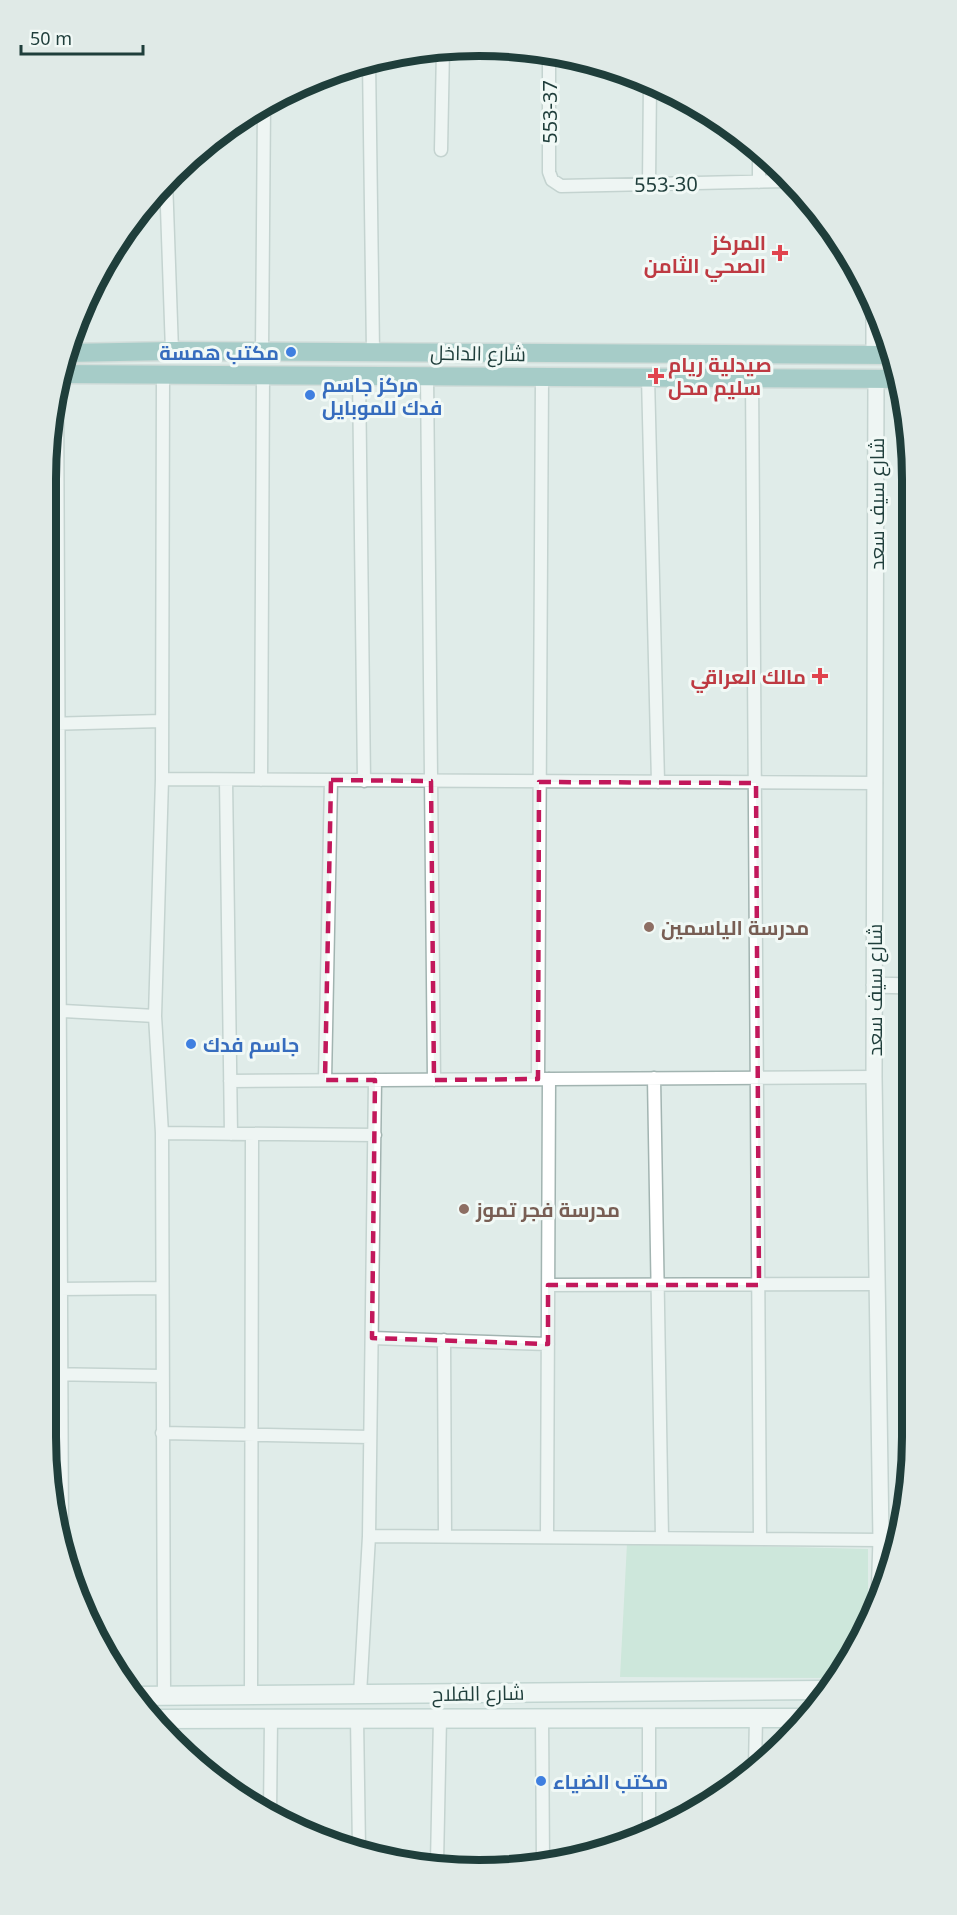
<svg xmlns="http://www.w3.org/2000/svg" width="957" height="1915" viewBox="0 0 957 1915" font-family="'Noto Sans',Cairo,sans-serif">
  <style>
    .green { fill: #b7dfc9 }
    .lines { fill: none; stroke-linecap: round; stroke-linejoin: round }
    .minor-casing { stroke: #a2b4b1; stroke-width: 15 }
    .tertiary-casing { stroke: #a2b4b1; stroke-width: 18 }
    .secondary-casing { stroke: #9eb9b4; stroke-width: 21 }
    .primary-casing { stroke: #c0c9c8; stroke-width: 21 }
    .minor { stroke: #fff; stroke-width: 12 }
    .tertiary { stroke: #fff; stroke-width: 15 }
    .secondary { stroke: #fff; stroke-width: 18 }
    .primary { stroke: #61a59f; stroke-width: 18 }
    .marked { fill: none; stroke: #c2185b; stroke-width: 4.5; stroke-dasharray: 12 8; stroke-linejoin: round }
    .health-dot { fill: #e0444e; stroke: #f1f9f6; stroke-width: 2 }
    .shop-dot { fill: #3f7fe0; stroke: #f1f9f6; stroke-width: 2 }
    .education-dot { fill: #8d6e63; stroke: #f1f9f6; stroke-width: 2 }
    .labels { text-anchor: middle; dominant-baseline: central; stroke-width: 6; stroke-linejoin: round; paint-order: stroke }
    .street-label { font-size: 20px; fill: #1f3e3b; stroke: #f1f9f6 }
    .health-label { font-size: 20px; font-weight: bold; fill: #be3a42; stroke: #f1f9f6; text-anchor: end }
    .shop-label { font-size: 20px; font-weight: bold; fill: #366cbe; stroke: #f1f9f6; text-anchor: start }
    .education-label { font-size: 20px; font-weight: bold; fill: #785e54; stroke: #f1f9f6; text-anchor: start }
    .rim { fill: none; stroke: #1f3e3b; stroke-width: 8 }
  </style>
  <rect width="100%" height="100%" fill="#e0ece9"/>
  <path class="green" d="M627,1543L868,1549V1621L832,1678L620,1677Z"/>
  <g class="lines">
    <g class="minor-casing">
      <path id="minor" d="M549,52V172L552,180L561,186L789,181
        M369,61L373,352
        M347,67H369
        M441,150L443,49
        M759,151V182
        M166,179L172,351
        M649,184L650,81
        M262,351L264,104
        M163,374L162,779L155,1016L162,1133L164,1696
        M359,374L364,781
        M427,375L434,1080
        M648,377L658,782
        M752,377L760,1539
        M57,382L62,1538
        M45,724L162,721
        M162,779L876,783
        M226,780L231,1134
        M261,780L263,374
        M45,1010L155,1016
        M654,1078L662,1538
        M538,1079L542,377
        M325,1080L331,780
        M230,1081L874,1077
        M162,1133L375,1135
        M548,1285L876,1284
        M59,1289L162,1288
        M372,1338L548,1344
        M444,1340L445,1536
        M45,1374L162,1376
        M162,1433L370,1437
        M369,1536L881,1540
        M547,1537L549,1079
        M360,1694L369,1536L375,1080
        M251,1695L252,1135
        M542,1717L543,1864
        M357,1718L359,1849
        M167,1735L168,1719
        M755,1768L756,1717
        M270,1815L271,1718
        M649,1832V1717
        M437,1863L440,1718"/>
    </g>
    <g class="tertiary-casing">
      <path id="tertiary" d="M874,304V355
        M876,379L874,1077L881,1540L879,1602
        M874,985L910,986"/>
    </g>
    <g class="secondary-casing">
      <path id="secondary" d="M132,1696L824,1690
        M152,1719L807,1718"/>
    </g>
    <g class="primary-casing">
      <path id="primary" d="M66,353L172,351L890,355
        M59,374L897,379"/>
    </g>
    <use href="#minor" class="minor"/>
    <use href="#tertiary" class="tertiary"/>
    <use href="#secondary" class="secondary"/>
    <use href="#primary" class="primary"/>
  </g>
  <path d="M0 0H957V1915H0ZM331,780L431,781L434,1080L538,1079L539,782L756,783L759,1285H548V1344L372,1338L375,1080H325Z" fill="#e0ece9" fill-opacity=".55" fill-rule="evenodd"/>
  <path class="marked" d="M331,780L431,781L434,1080L538,1079L539,782L756,783L759,1285H548V1344L372,1338L375,1080H325Z"/>
  <g class="health-dot">
    <path d="M777 244h6v6h6v6h-6v6h-6v-6h-6v-6h6z"/>
    <path d="M653 367h6v6h6v6h-6v6h-6v-6h-6v-6h6z"/>
    <path d="M817 667h6v6h6v6h-6v6h-6v-6h-6v-6h6z"/>
  </g>
  <g class="shop-dot">
    <circle cx="291" cy="352" r="6"/>
    <circle cx="310" cy="395" r="6"/>
    <circle cx="191" cy="1044" r="6"/>
    <circle cx="541" cy="1781" r="6"/>
  </g>
  <g class="education-dot">
    <circle cx="649" cy="927" r="6"/>
    <circle cx="464" cy="1209" r="6"/>
  </g>
  <g class="labels">
    <g class="street-label">
      <text transform="translate(549 112) rotate(-90)">553-37</text>
      <text transform="translate(666 184) rotate(-1)">553-30</text>
      <text transform="translate(478 353) rotate(1)">شارع الداخل</text>
      <text transform="translate(876 504) rotate(-90)">شارع سيف سعد</text>
      <text transform="translate(874 990) rotate(-90)">شارع سيف سعد</text>
      <text transform="translate(478 1693) rotate(-1)">شارع الفلاح</text>
    </g>
    <g class="health-label">
      <text x="766" y="242">المركز<tspan x="766" dy="23">الصحي الثامن</tspan></text>
      <text x="668" y="364" text-anchor="start">صيدلية ريام<tspan x="668" dy="23">سليم محل</tspan></text>
      <text x="806" y="676">مالك العراقي</text>
    </g>
    <g class="shop-label">
      <text x="279" y="352" text-anchor="end">مكتب همسة</text>
      <text x="322" y="384">مركز جاسم<tspan x="322" dy="23">فدك للموبايل</tspan></text>
      <text x="203" y="1044">جاسم فدك</text>
      <text x="553" y="1781">مكتب الضياء</text>
    </g>
    <g class="education-label">
      <text x="661" y="927">مدرسة الياسمين</text>
      <text x="476" y="1209">مدرسة فجر تموز</text>
    </g>
  </g>
  <path d="M0 0H957V1915H0ZM479 56H479A423 423 0 0 1 902 479V1437A423 423 0 0 1 479 1860H479A423 423 0 0 1 56 1437V479A423 423 0 0 1 479 56Z" fill="#e0eae7" fill-rule="evenodd"/>
  <path class="rim" d="M479 56H479A423 423 0 0 1 902 479V1437A423 423 0 0 1 479 1860H479A423 423 0 0 1 56 1437V479A423 423 0 0 1 479 56Z"/>
  <path d="M21 45v9h122v-9" fill="none" stroke="#1f3e3b" stroke-width="3"/>
  <text x="30" y="45" font-size="18" fill="#1f3e3b" stroke="#f1f9f6" stroke-width="4.5" paint-order="stroke">50 m</text>
</svg>
